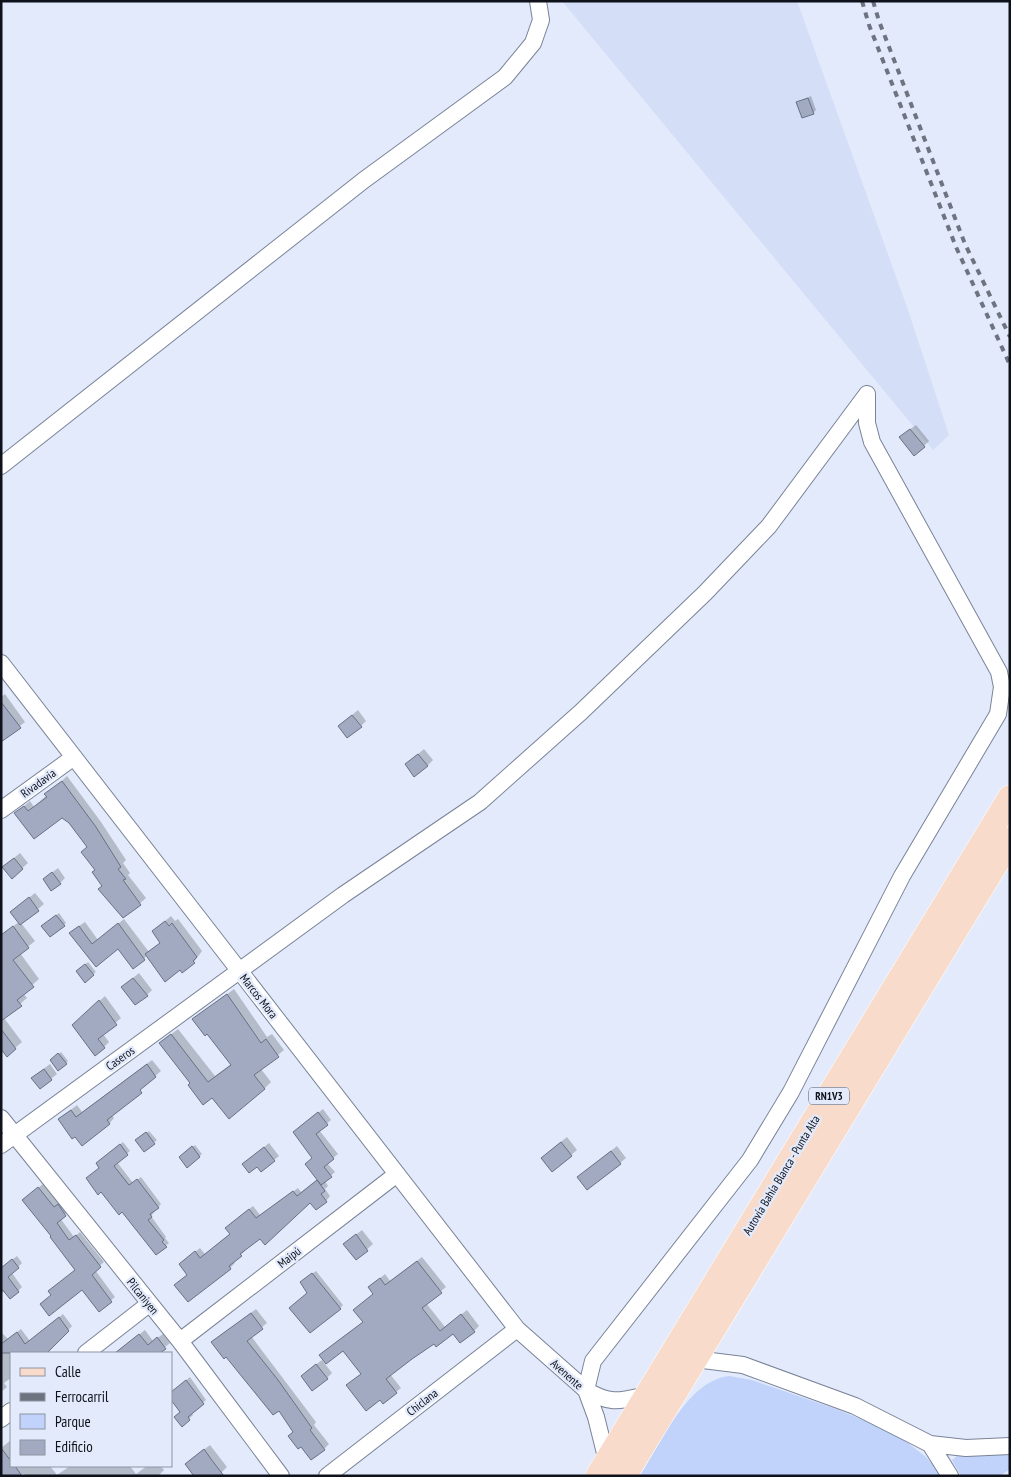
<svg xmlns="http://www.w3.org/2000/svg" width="1011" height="1477" viewBox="0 0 1011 1477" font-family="'PT Sans Narrow',sans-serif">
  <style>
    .built { fill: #d4def6 }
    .green { fill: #c1d3fb }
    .shadow { fill: #0003 }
    .building { fill: #a1aac0; stroke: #687185 }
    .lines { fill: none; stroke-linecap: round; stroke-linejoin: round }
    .minor-casing { stroke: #7a8397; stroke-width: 18 }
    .primary-casing { stroke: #fff; stroke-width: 26 }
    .minor { stroke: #fff; stroke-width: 16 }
    .primary { stroke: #f8dbca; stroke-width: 25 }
    .rail { stroke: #6e7380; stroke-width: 4; stroke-dasharray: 6 6; stroke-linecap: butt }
    .labels { text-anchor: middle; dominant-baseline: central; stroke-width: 4.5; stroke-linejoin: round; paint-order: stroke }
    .shield { fill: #e2eafc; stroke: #4e535e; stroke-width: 1 }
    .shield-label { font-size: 11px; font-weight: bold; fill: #0f121a }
    .street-label { font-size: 12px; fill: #0f121a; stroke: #e2eafc }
  </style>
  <rect width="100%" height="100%" fill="#e2eafc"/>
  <path class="built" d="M562,1H797L908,310L949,435L933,450Z"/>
  <path class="green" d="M729,1376L752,1380L836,1409L895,1433L926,1457L942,1476H640C660,1444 688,1380 729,1376Z
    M1010,1452V1469L1000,1476H961L952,1460L958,1455Z"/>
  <path class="shadow" d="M811,96L816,110L813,113L798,102Z
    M916,425L929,441L924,446L906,432Z
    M5,694L25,722L1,741V697Z
    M358,710L366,721L361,726L345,721Z
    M424,749L433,760L428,765L412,759Z
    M67,776L101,822L126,860L123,863L130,873L128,875L146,898L124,917L103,885L88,847L63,816L16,813L30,801L34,807Z
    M20,853L28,863L12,877L9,862Z
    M58,868L65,878L60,883L50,874Z
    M35,893L44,904L21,923L35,941L20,953L39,979L23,993L27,998L4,1018L22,1042L15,1048L1,1047V955L5,932L19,922L11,912Z
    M59,913L66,923L64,925L45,924Z
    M171,916L175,921L178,919L202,951L194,962L180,969L147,955L144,959L118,948L96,966L76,928L85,922L98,940L124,919L149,952L161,942L159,926Z
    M88,962L96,972L93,974L80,969Z
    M139,973L152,990L147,995L128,982Z
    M234,989L267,1037L272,1034L284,1050L261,1069L271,1082L264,1089L212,1096L191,1083L160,1043L178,1029L215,1076L231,1064L207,1033L194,1019Z
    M105,996L121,1018L103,1034L109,1042L104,1047L79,1020Z
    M61,1052L68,1061L66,1063L54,1058Z
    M152,1060L161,1071L111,1114L114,1118L109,1124L59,1119L77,1105L82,1112Z
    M50,1064L57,1074L40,1088L38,1073Z
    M323,1109L331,1120L319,1130L338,1154L327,1163L335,1172L325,1181L328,1186L325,1189L330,1196L326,1201L311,1202L260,1237L244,1249L245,1251L233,1262L235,1263L230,1268L188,1300V1274L185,1260L200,1248L205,1254L231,1233V1223L253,1206L260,1215L298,1188L301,1192L318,1179L314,1158L298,1128Z
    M149,1131L157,1140L144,1151L137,1140Z
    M567,1137L577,1150L571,1155L548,1152Z
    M123,1142L130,1151L117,1162L133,1183L141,1177L161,1204L151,1216L166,1237L165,1238L169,1243L156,1254L101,1168V1160Z
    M269,1143L279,1156L274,1160H248Z
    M195,1145L202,1154L188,1166L183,1154Z
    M617,1146L626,1158L620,1163L584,1172Z
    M43,1184L59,1204L62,1201L69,1211L60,1218L74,1237L80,1232L104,1262L95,1270L115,1297L99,1310L82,1289L76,1270L28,1196Z
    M362,1230L373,1244L356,1259L350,1239Z
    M17,1256L22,1263L12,1273L22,1287L18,1291H5L1,1293V1268Z
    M422,1257L446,1287L426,1303L445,1327L467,1310L479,1326L474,1331L453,1332L434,1342L390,1374L401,1388L396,1392L362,1374L343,1349L326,1350L364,1321L374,1294V1283L385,1274L390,1281Z
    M316,1271L343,1305L340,1308L309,1293L305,1279Z
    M256,1309L267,1323L251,1336L316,1422L314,1425L329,1444L324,1449L295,1431L279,1410L212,1342Z
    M63,1314L72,1326L54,1346L44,1353H11V1378L4,1383L7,1387L1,1392V1332L8,1339L21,1329L30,1341Z
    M145,1330L153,1341L163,1334L170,1343L158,1353H122L119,1350Z
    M322,1360L332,1373L327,1378L307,1371Z
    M190,1377L206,1400L191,1413L193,1415L182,1425L181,1412L171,1393Z
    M11,1440V1466H50L57,1475L70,1466H130L136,1474L147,1466H161L164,1470L158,1476H26L24,1474L1,1476V1448Z
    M210,1445L227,1467L218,1476L192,1459Z"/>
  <path class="building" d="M808,98L814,114L802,118L796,102Z
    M910,429L925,447L914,456L899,437Z
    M1,702L21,728L1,742Z
    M352,715L362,727L347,738L338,726Z
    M418,754L428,766L414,777L405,764Z
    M62,781L96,827L121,867L118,869L126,879L123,880L141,905L123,918L98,889L102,886L92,872L95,870L81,852L87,847L69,823L62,818L34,839L14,813L24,806L28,811L47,797L44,794Z
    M14,858L23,869L12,879L2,867Z
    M52,872L61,884L51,891L43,879Z
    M29,897L39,911L20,925L10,912Z
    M56,915L65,926L50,937L41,926Z
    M165,921L169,926L172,923L197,957L193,961L195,963L182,973L180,970L165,982L145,954L160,943L152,931Z
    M118,923L145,960L133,969L118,949L96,967L69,933L79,926L92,944Z
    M13,926L29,948L13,960L34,987L17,1000L22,1006L1,1021V935Z
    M85,964L94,975L85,983L76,971Z
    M133,978L148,996L135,1005L121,987Z
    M227,994L261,1043L266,1039L279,1057L254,1075L265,1089L229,1119L212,1098L203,1105L188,1085L190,1083L159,1043L171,1034L208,1082L231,1065L207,1034L205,1036L192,1019Z
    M99,1000L117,1025L98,1039L105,1048L95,1056L72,1025Z
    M1,1029L16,1049L7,1057L1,1049Z
    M58,1053L67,1064L58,1071L50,1060Z
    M147,1064L156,1077L140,1090L142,1093L107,1120L110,1124L82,1146L75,1137L72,1139L58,1119L71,1110L76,1117Z
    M44,1069L52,1080L40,1089L31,1078Z
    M318,1112L328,1125L316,1134L334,1159L324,1167L332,1177L321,1185L305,1164L312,1158L293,1132Z
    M146,1132L155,1144L144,1152L135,1140Z
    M561,1142L572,1156L552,1172L541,1158Z
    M120,1144L128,1155L114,1166L129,1185L137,1179L159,1208L150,1214L152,1217L148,1220L164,1240L162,1242L167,1247L156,1255L122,1212L119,1215L101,1192L98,1195L86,1178L99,1168L96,1163Z
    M192,1146L200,1157L187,1168L179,1157Z
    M264,1147L275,1161L261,1172L257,1167L249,1173L242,1164Z
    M611,1151L621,1164L587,1190L577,1177Z
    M317,1180L325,1191L321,1194L327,1202L316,1210L310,1203L265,1245L260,1239L240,1254L242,1256L229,1266L231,1269L188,1302L174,1285L187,1275L179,1264L195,1251L200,1258L230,1234L225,1228L249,1209L256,1218L293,1191L297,1196Z
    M38,1187L54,1207L58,1204L66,1216L57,1223L69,1240L76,1235L101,1267L92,1275L112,1302L99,1312L82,1290L49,1316L40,1304L51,1295L48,1291L75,1270L50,1237L51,1236L22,1200Z
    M356,1234L368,1251L356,1260L343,1244Z
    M12,1259L19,1268L8,1277L19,1292L10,1299L1,1288V1268Z
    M417,1261L442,1293L422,1308L440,1331L461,1314L475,1332L460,1343L453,1334L436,1347L434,1344L412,1359L386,1379L397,1393L383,1404L380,1400L366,1411L346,1385L361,1374L343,1351L326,1364L319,1355L363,1322L353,1310L373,1294L368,1287L380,1278L385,1285Z
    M312,1273L341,1309L310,1333L289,1308L307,1293L300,1282Z
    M251,1313L263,1329L247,1341L278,1380L312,1428L310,1430L325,1450L311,1460L301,1447L298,1449L288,1436L293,1432L279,1411L273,1415L226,1357L224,1359L211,1342Z
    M59,1317L69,1331L47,1353H1V1344L17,1332L25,1344Z
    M139,1334L148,1345L157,1337L166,1349L160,1353H115Z
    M316,1364L328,1379L312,1391L301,1376Z
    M186,1380L204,1404L188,1417L190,1420L182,1427L174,1417L180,1412L171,1400V1392Z
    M1,1448L11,1461V1466H15L22,1476H1Z
    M204,1449L211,1459L224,1476H194L185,1464Z"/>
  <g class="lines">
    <g class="minor-casing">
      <path id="minor" d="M1,466L364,180L505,77L533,43L541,20L538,1
        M1,663L517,1329L586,1390L596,1417L607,1461
        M1,810L74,757
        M1,1118L180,1341L281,1476
        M1,1145L343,895L480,802L581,712L705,593L769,526L867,394
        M180,1341L397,1174
        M86,1353L149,1304
        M695,1359L743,1365L855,1406L930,1444L950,1476
        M647,1395C620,1401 611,1405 586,1390L593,1361L750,1160L791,1092L902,876L998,714L1002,687L999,672L872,442L867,423V394
        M1,1419L11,1411
        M930,1444L966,1448L1010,1446
        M327,1476L517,1329"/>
    </g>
    <g class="primary-casing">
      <path id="primary" d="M598,1476L1010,798
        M624,1476L1010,840"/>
    </g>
    <use href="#minor" class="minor"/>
    <use href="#primary" class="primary"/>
    <path class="rail" d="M862,1L869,25L956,247L1010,365
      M873,1L879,21L965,244L1010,337"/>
  </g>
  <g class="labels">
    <rect class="shield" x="809" y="1087.5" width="40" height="17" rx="4"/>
    <g class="shield-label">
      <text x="829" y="1096">RN1V3</text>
    </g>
    <g class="street-label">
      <text transform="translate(38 783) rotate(-36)">Rivadavia</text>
      <text transform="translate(259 996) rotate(52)">Marcos Mora</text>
      <text transform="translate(120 1058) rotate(-36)">Caseros</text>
      <text transform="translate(781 1175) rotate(-59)">Autovía Bahía Blanca - Punta Alta</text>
      <text transform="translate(289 1257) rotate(-38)">Maipú</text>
      <text transform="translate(143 1296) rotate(51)">Pilcaniyen</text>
      <text transform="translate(567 1374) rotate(42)">Avenente</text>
      <text transform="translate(422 1402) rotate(-38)">Chiclana</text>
    </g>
  </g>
  <rect width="1011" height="1477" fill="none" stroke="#0f121a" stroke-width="5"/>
  <rect x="10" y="1352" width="162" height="115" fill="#e2eafc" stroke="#8e94a2"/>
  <rect x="20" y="1368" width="25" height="8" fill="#f8dbca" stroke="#8e94a2"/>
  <text x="55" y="1377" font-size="15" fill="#0f121a">Calle</text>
  <rect x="20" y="1393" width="25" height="8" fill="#6e7380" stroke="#8e94a2"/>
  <text x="55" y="1402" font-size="15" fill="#0f121a">Ferrocarril</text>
  <rect x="20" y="1414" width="25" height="15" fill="#c1d3fb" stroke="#8e94a2"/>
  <text x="55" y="1427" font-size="15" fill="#0f121a">Parque</text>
  <rect x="20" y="1440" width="25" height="15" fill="#a1aac0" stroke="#8e94a2"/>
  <text x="55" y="1452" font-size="15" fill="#0f121a">Edificio</text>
</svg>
